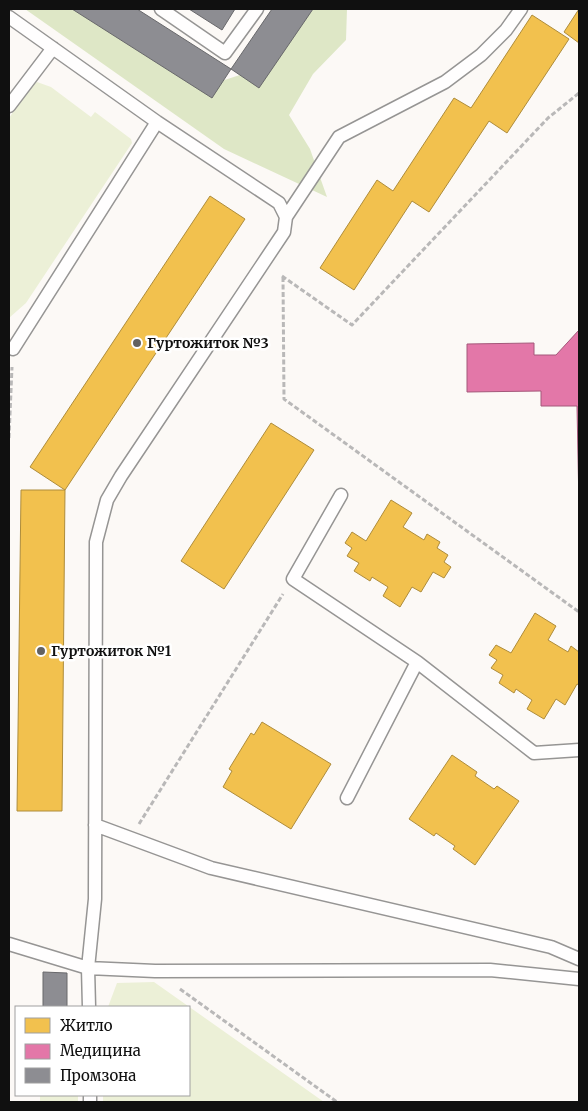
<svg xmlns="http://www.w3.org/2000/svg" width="588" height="1111" viewBox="0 0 588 1111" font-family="Merriweather,serif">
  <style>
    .green { fill: #ecf0d7 }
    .forest { fill: #dee7c6 }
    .homes { fill: #f2c14e; stroke: #ae8c3b }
    .health { fill: #e377a8; stroke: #a4587a }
    .industry { fill: #8d8d92; stroke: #68686b }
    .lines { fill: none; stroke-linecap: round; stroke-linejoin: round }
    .lane-casing { stroke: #969594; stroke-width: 15 }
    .path { stroke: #b9b8b8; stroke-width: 3; stroke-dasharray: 5 2.5; stroke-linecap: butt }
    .lane { stroke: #fffefe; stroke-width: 12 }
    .poi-dot { fill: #636260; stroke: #fff; stroke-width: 2 }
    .labels { text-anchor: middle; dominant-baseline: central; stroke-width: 5; stroke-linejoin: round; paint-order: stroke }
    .poi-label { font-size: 14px; font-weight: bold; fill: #101010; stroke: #fff; text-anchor: start }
  </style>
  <rect width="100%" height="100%" fill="#fcf9f6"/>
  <path class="green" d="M37,82L51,87L91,117L95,112L131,139L132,143L26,303L9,318V118L30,87Z
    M154,982L324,1102H103V1095H189V1007H108L117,983Z
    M40,1095H78V1102H40Z"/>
  <path class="forest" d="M25,9H75L142,46L200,88L264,67L305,9H347L346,40L313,74L289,115L310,149L327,197L224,149Z"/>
  <path class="homes" d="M579,9V43L564,32Z
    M532,15L569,39L507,133L489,121L429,212L412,201L354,290L320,268L377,180L393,191L454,98L471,108Z
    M210,196L245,219L65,490L30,467Z
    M271,423L314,450L224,589L181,561Z
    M21,490H65L62,811H17Z
    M391,500L412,513L403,527L424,540L427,534L440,542L437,548L448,555L444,562L451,567L444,578L433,572L421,592L412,587L400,607L383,596L388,587L372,577L370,581L354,571L359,563L347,556L352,548L345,543L352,532L366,541Z
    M535,613L556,626L548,640L568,652L571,646L579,652V685L577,684L565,705L556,699L544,719L527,709L532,700L516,689L514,693L499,683L503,675L491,668L497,660L489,655L496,645L511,653Z
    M262,722L331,764L291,829L223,787L232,771L229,769L251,733L254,735Z
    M452,755L477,772L475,776L494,789L497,786L519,801L475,865L453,849L455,846L436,833L434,836L409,819Z"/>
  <path class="health" d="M579,330V507L577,406H541V391L467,392V344L534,343V355H556Z"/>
  <path class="industry" d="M72,9H137L231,69L212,98Z
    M189,9H235L222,30Z
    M272,9H313L259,88L231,69Z
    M43,972L67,973V1007H43Z"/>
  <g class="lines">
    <g class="lane-casing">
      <path id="lane" d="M161,9L225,53L257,9
        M9,17L157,122L279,203L286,217L284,232L121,476L107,500L96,542L95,899L88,968L89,1007
        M9,106L53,48
        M286,217L339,137L445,82L481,55L506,30L521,9
        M13,349L157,122
        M341,495L293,579L417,662L534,753L579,750
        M347,798L417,662
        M95,825L211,868L551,947L579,959
        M9,944L88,968L155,971L490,970L579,979
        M90,1102V1095"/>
    </g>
    <path class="path" d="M282,276L352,325L548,118L579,93
      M283,277L284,399L579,612
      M9,438L12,367
      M139,824L283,594
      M180,989L337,1102"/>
    <use href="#lane" class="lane"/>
  </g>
  <g class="poi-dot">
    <circle cx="137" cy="343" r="5"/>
    <circle cx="41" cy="651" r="5"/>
  </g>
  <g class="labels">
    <g class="poi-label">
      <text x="147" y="343">Гуртожиток №3</text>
      <text x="51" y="651">Гуртожиток №1</text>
    </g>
  </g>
  <rect width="588" height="1111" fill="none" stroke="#101010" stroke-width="20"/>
  <rect x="15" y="1006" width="175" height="90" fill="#ffffff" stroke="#9f9f9f"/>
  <rect x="25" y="1018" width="25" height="15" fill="#f2c14e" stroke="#9f9f9f"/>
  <text x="60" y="1031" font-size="15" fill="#101010">Житло</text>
  <rect x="25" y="1044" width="25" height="15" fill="#e377a8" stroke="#9f9f9f"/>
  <text x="60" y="1056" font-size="15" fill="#101010">Медицина</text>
  <rect x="25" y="1068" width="25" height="15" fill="#8d8d92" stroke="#9f9f9f"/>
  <text x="60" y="1081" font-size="15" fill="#101010">Промзона</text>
</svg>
